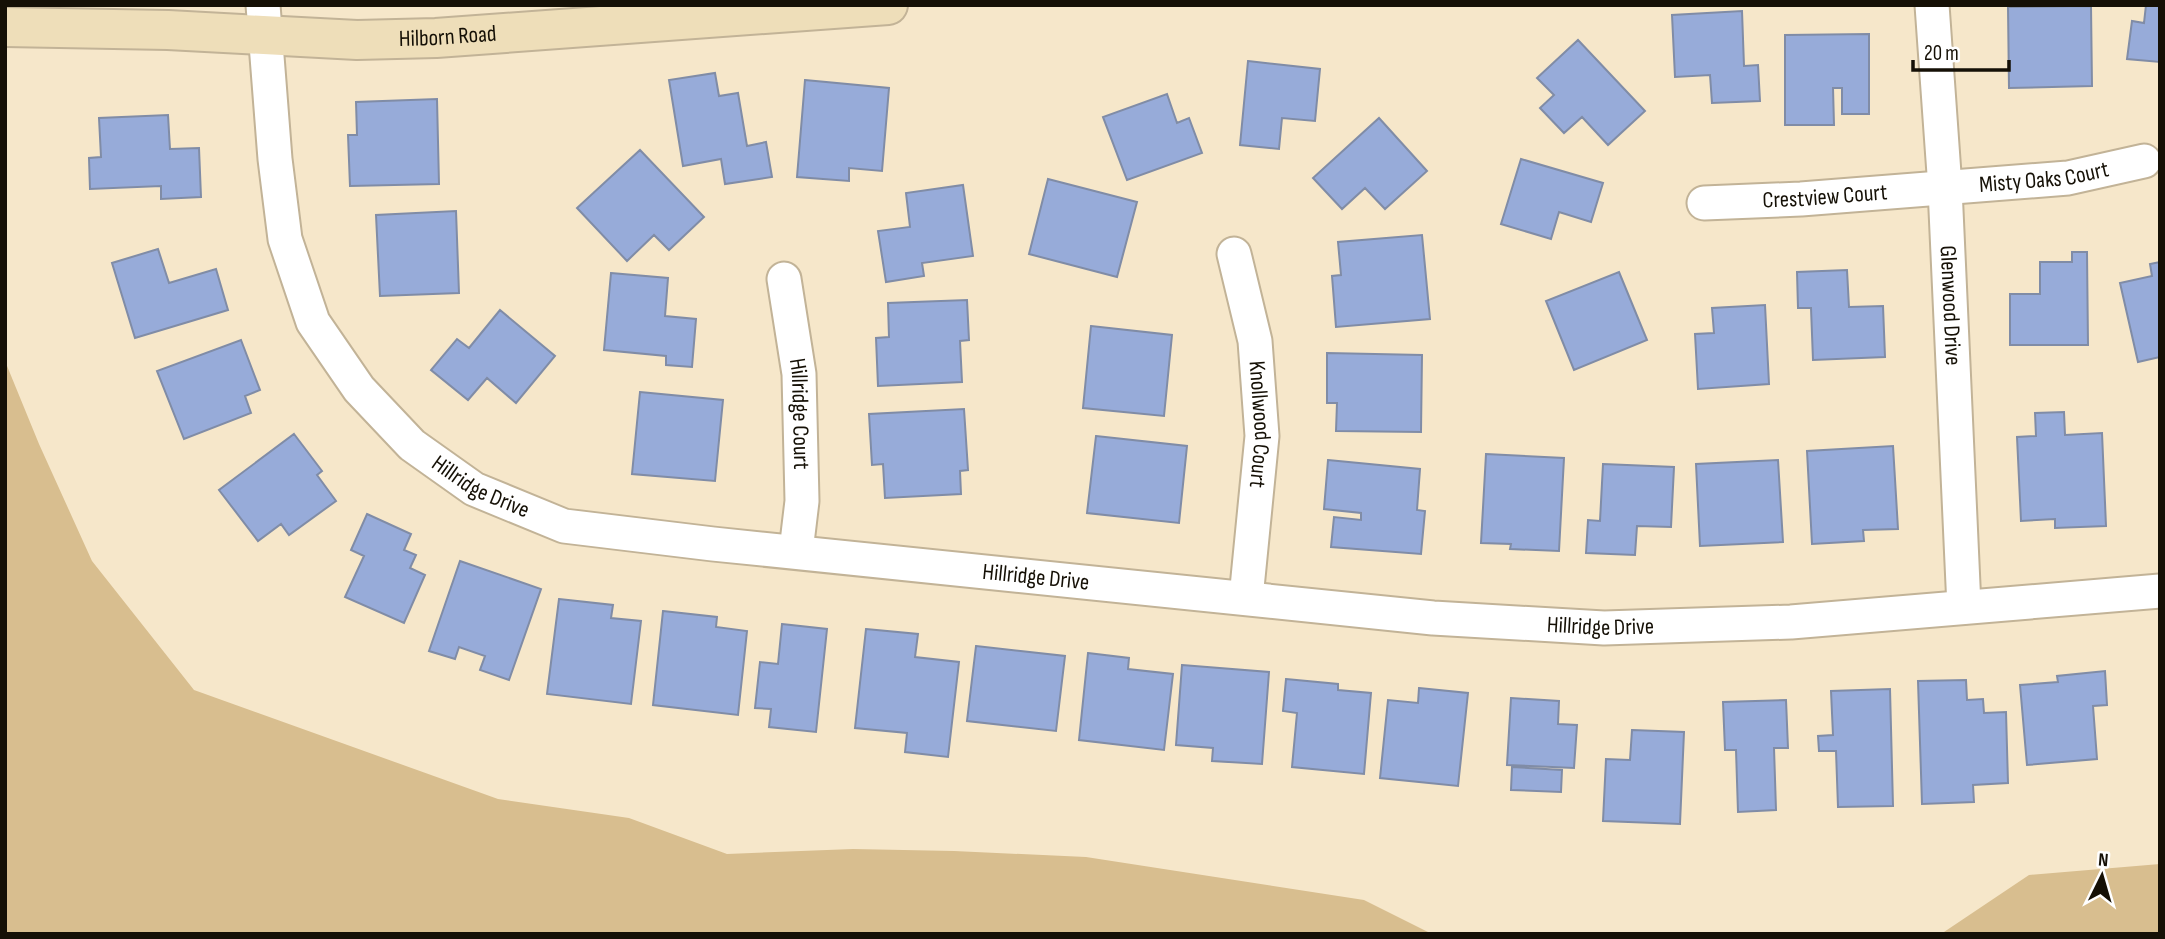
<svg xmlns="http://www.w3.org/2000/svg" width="2165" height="939" viewBox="0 0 2165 939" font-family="'Sofia Sans Condensed',sans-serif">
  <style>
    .green { fill: #d8be8f }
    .building { fill: #97abd9; stroke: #808ca6; stroke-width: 2 }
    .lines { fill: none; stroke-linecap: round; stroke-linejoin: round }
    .street-casing { stroke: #c2b397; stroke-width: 37 }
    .secondary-casing { stroke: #c2b397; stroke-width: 42 }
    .street { stroke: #fff; stroke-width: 33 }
    .secondary { stroke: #eedeb9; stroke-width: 38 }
    .labels { text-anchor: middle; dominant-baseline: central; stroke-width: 5; stroke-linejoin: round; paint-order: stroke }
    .street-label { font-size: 23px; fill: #151006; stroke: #fff }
  </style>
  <rect width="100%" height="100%" fill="#f6e7ca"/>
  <path class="green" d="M5,361L39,444L92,561L194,690L498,799L629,818L727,854L853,849L954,851L1086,857L1364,900L1432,934H5Z
    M2160,864V934H1941L2029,875Z"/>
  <path class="building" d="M2146,5H2160V62L2127,59L2132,21L2144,23Z
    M2091,6L2092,86L2009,88L2008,7Z
    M1742,11L1744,66L1758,65L1760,101L1712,103L1710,75L1675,77L1672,15Z
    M1869,34V114H1842V88H1833L1834,125H1785V35Z
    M1578,40L1645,111L1608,145L1582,117L1564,133L1540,108L1554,95L1537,78Z
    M1248,61L1320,69L1315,121L1282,118L1279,149L1240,145Z
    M715,73L719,96L738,93L747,146L766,142L772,177L725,184L721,159L683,166L669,80Z
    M805,80L889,88L882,171L849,168V181L797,177Z
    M1167,94L1177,123L1189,118L1202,153L1127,180L1103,117Z
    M437,99L439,184L350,186L348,135H357L356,102Z
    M168,115L170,149L199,148L201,197L161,199V186L90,189L89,158L101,157L99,118Z
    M1379,118L1427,171L1385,209L1365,188L1342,209L1313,178Z
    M640,150L704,217L669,250L654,235L627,261L577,208Z
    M1521,159L1603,183L1591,222L1559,212L1551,239L1501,224Z
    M1048,179L1137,202L1117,277L1029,254Z
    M963,185L973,256L922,263L924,276L886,282L878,231L910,227L906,193Z
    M456,211L459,293L380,296L376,215Z
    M1422,235L1430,319L1336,327L1332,276L1341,275L1338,242Z
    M158,249L169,283L216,269L228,310L135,338L112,263Z
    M2072,252H2087L2088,345H2010V294H2040V262H2072Z
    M2160,262V357L2138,362L2120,283L2152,276L2150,264Z
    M1847,270L1849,307L1883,306L1885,357L1813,360L1811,308H1798L1797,272Z
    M1619,272L1647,340L1574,370L1546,301Z
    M611,273L668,278L665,316L696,319L692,367L666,365V356L604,350Z
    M967,300L969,340L960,341L962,382L878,386L876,338L889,337L888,303Z
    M1765,305L1769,384L1698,389L1695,334L1714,333L1712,308Z
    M500,310L555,356L516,403L487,378L468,400L431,370L457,339L469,348Z
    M1091,326L1172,335L1164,416L1083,408Z
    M241,340L260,390L245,396L251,413L184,439L157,371Z
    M1327,353L1422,355L1421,432L1336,431L1337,403H1327Z
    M640,392L723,400L715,481L632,474Z
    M964,409L968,470L960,471L961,494L885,498L883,464L872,465L869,414Z
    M2064,412L2065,435L2102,433L2106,526L2055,528V519L2021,521L2017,437L2036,436L2035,413Z
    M294,434L322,471L317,475L336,501L289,535L281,524L258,541L219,490Z
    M1096,436L1187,446L1179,523L1087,513Z
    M1893,446L1898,529L1863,530L1864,541L1812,544L1807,451Z
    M1486,454L1564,458L1559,551L1510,549L1511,544L1481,543Z
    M1328,460L1420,469L1417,510L1425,511L1421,554L1331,547L1334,517L1361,520V513L1324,509Z
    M1778,460L1783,542L1700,546L1696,464Z
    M1603,464L1674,467L1671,527L1637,526L1635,555L1586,553L1588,520L1600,521Z
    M367,514L411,534L404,550L416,555L410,568L425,575L404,623L345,597L364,556L351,550Z
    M460,561L541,589L509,680L480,670L485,656L459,647L455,659L429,651Z
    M559,599L613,605L611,618L641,621L631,704L547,694Z
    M663,611L717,617L716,627L747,631L738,715L653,705Z
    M782,624L827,629L816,732L769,727L771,709L755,708L760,662L778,664Z
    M866,629L918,634L915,657L959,662L948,757L905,752L907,733L855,728Z
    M976,646L1065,656L1056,731L967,721Z
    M1088,653L1129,658L1128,669L1173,674L1164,750L1079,740Z
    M1182,665L1269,672L1262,764L1212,761L1213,748L1176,745Z
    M2105,671L2107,705L2093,706L2097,759L2027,765L2020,685L2058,682L2057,676Z
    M1286,679L1338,684V690L1371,693L1364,774L1292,767L1297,713L1283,711Z
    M1966,680L1967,700L1983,699L1984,713L2006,712L2008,783L1973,785L1974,802L1922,804L1918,681Z
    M1419,688L1468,693L1458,786L1380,778L1388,700L1418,703Z
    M1890,689L1893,806L1838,807L1836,751H1819L1818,736L1833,735L1831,691Z
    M1511,698L1559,701L1558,724L1577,725L1574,768L1507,765Z
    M1786,700L1788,748H1774L1776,810L1738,812L1736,750H1725L1723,702Z
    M1632,730L1684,732L1680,824L1603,821L1606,759L1630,760Z
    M1512,767L1562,770L1561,792L1511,790Z"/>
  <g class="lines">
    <g class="street-casing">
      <g id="street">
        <path id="s1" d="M263,5L275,159L285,239L313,322L359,389L412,445L474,489L564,526L713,544L1433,618L1604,628L1791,622L2160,591"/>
        <path id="s2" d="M1932,5L1945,188L1964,607"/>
        <path id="s3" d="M1704,203L1801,199L2068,178L2144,161"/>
        <path id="s4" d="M1234,254L1255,341L1262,436L1246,598"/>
        <path id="s5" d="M784,279L799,374L802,501L796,551"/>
      </g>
    </g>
    <g class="secondary-casing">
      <g id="secondary">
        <path id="s6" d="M5,27L168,30L357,40L436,38L888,5"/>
      </g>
    </g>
    <use href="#street" class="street"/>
    <use href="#secondary" class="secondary"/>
  </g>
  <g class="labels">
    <g class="street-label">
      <text stroke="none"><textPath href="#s6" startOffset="443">Hilborn Road</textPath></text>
      <text stroke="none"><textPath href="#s3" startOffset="341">Misty Oaks Court</textPath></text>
      <text stroke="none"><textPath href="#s3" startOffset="121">Crestview Court</textPath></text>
      <text stroke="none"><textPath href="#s2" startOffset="301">Glenwood Drive</textPath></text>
      <text stroke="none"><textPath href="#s5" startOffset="136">Hillridge Court</textPath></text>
      <text stroke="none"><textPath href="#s4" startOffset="173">Knollwood Court</textPath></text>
      <text stroke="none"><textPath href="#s1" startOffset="562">Hillridge Drive</textPath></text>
      <text stroke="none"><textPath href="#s1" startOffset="1129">Hillridge Drive</textPath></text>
      <text stroke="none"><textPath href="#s1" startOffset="1696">Hillridge Drive</textPath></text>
    </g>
  </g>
  <rect width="2165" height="939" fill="none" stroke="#151006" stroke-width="14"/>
  <g transform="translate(2102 876) rotate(5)" stroke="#ffffff" stroke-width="5" paint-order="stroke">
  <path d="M0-5L12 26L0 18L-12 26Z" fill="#151006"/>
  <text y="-10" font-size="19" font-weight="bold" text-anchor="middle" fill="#151006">N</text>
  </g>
  <path d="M1913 60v10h96v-10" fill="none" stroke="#151006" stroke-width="3.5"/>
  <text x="1924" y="60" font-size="21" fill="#151006" stroke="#ffffff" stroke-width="5" paint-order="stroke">20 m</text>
</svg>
